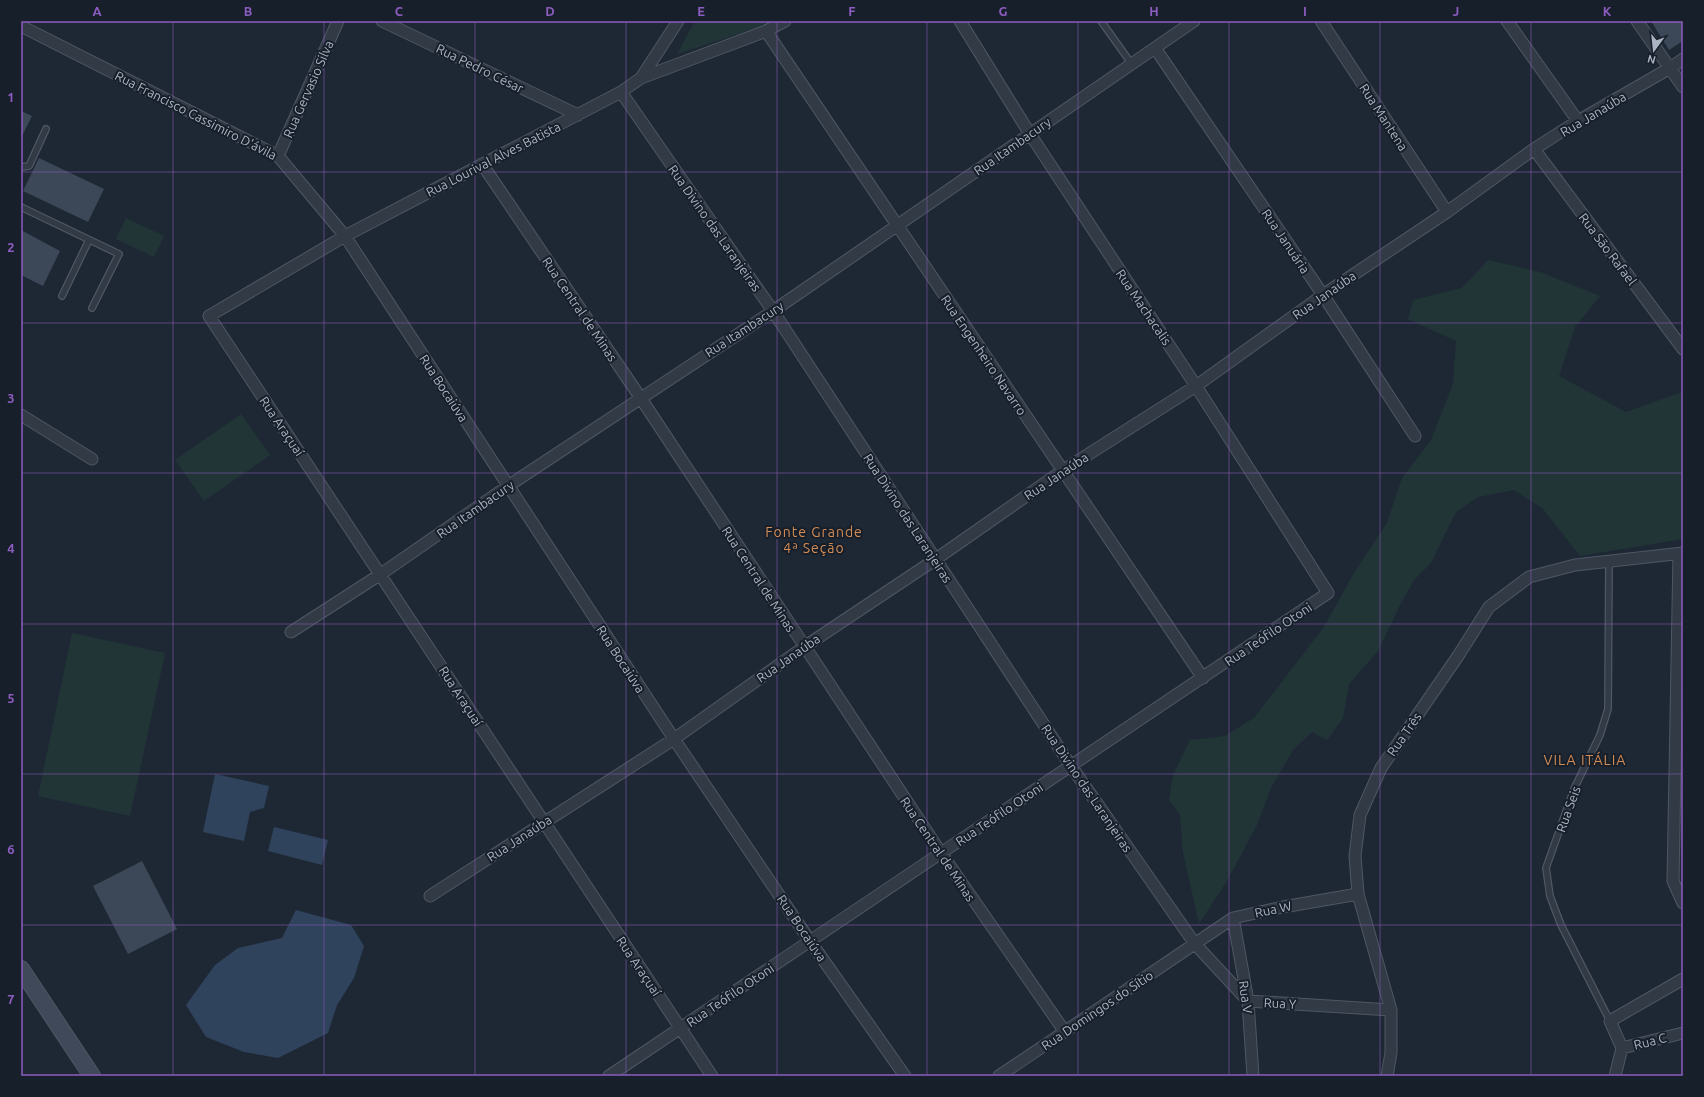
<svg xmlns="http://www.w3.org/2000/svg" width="1704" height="1097" viewBox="0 0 1704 1097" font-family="Ubuntu,sans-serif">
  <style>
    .green { fill: #213537 }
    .water { fill: #30435d }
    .building { fill: #3c4858 }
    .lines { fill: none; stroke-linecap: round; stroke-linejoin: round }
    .lane-casing { stroke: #4f5764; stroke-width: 8 }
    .street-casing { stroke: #4f5764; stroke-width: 13 }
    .secondary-casing { stroke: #4f5764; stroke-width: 18 }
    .lane { stroke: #313a45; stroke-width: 5.5 }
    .street { stroke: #313a45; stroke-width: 11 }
    .secondary { stroke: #3f4959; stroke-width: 16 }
    .grid { fill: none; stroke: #8c5cc0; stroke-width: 1; stroke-opacity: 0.55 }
    .labels { text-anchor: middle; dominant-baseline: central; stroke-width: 4; stroke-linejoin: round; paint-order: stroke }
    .street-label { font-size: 13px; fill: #abb4c3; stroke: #171f2a }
    .neighbourhood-label { font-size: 14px; letter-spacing: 1px; fill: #d48c55; stroke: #171f2a }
    .neatline { fill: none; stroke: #8c5cc0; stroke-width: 1.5 }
    .grid-label { font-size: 13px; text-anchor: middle; font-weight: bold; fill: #8c5cc0 }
  </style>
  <rect width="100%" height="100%" fill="#1e2835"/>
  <path class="green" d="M695,21H773L766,25L677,54Z
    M126,218L164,236L154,257L116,239Z
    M1488,260L1540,272L1600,296L1575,327L1559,376L1626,412L1682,392L1683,539L1580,556L1543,509L1514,490L1478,497L1456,512L1431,563L1414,580L1399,607L1378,651L1349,684L1343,718L1327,740L1312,732L1293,750L1271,788L1257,825L1228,879L1199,924L1183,852L1180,815L1169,800L1173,775L1190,740L1225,736L1254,718L1324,627L1354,573L1387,523L1402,478L1431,440L1453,384L1456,341L1408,319L1413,300L1462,288Z
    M241,414L270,455L204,501L175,460Z
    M72,633L165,653L130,816L38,796Z"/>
  <path class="water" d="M215,774L269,786L264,808L250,812L244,841L203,832Z
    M274,827L328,840L322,865L268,851Z
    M296,910L351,925L364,946L354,978L337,1005L328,1033L278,1058L244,1052L206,1037L186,1005L215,965L238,948L282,938Z"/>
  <path class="building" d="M1651,21H1683V41L1669,50Z
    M21,111L32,116L21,138Z
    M39,158L104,189L88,222L23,191Z
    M21,230L60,251L43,286L21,275Z
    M142,861L177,929L128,954L93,886Z"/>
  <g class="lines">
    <g class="lane-casing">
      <path id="lane" d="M1101,21L1131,63
        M21,167L29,166L46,129
        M21,207L119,254L92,308
        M62,296L89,240
        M1609,563L1608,709L1600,735L1574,789L1546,868L1550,896L1561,925L1610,1021"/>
    </g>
    <g class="street-casing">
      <path id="street" d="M382,21L578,115
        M1321,21L1447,212
        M1507,21L1578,121
        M1637,21L1683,87
        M21,26L278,156L345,236L674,739L810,941L905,1076
        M766,31L1203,678
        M1155,48L1323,295L1415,436
        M641,78L678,21
        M621,92L773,311L1071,766L1195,944L1248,1001L1391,1010
        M1534,149L1683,349
        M278,156L338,21
        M482,164L640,397L941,853L1065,1032
        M21,415L92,459
        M1679,554L1673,881L1683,903
        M291,632L381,574L508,486L773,311L1194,21
        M430,896L674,739L804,647L936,559L1062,471L1196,386L1323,295L1447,212L1534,149L1578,121L1670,68L1683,59
        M1233,918L1248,1001L1253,1076
        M1622,1048L1610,1021L1683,979
        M609,1076L1328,593L1196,386L1030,134L960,21
        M712,1076L209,316L345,236L621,92L641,78L766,31L785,21
        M999,1076L1233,918L1283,907L1358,894
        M1387,1076L1391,1053V1010L1358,894L1355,856L1360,815L1381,768L1458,656L1489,607L1529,577L1575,565L1683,553
        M1615,1076L1622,1048L1683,1033"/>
    </g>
    <g class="secondary-casing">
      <path id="secondary" d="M21,969L92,1076"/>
    </g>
    <use href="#lane" class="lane"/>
    <use href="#street" class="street"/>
    <use href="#secondary" class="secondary"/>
  </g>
  <path class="grid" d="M173,21V1076M324,21V1076M475,21V1076M626,21V1076M777,21V1076M927,21V1076M1078,21V1076M1229,21V1076M1380,21V1076M1531,21V1076M21,172H1683M21,323H1683M21,473H1683M21,624H1683M21,774H1683M21,925H1683"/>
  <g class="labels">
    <g class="street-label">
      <text transform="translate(480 68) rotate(26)">Rua Pedro César</text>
      <text transform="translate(308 89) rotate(-66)">Rua Gervasio Silva</text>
      <text transform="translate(1593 114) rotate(-31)">Rua Janaúba</text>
      <text transform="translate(196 115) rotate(27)">Rua Francisco Cassimiro D'ávila</text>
      <text transform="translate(1384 117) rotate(57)">Rua Mantena</text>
      <text transform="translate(1012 146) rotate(-35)">Rua Itambacury</text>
      <text transform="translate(493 159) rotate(-27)">Rua Lourival Alves Batista</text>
      <text transform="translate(715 228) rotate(55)">Rua Divino das Laranjeiras</text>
      <text transform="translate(1286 241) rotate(56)">Rua Januária</text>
      <text transform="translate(1608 249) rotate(53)">Rua São Rafael</text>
      <text transform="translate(1324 295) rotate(-35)">Rua Janaúba</text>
      <text transform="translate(1144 307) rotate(56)">Rua Machacalis</text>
      <text transform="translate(580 309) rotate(56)">Rua Central de Minas</text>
      <text transform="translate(744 329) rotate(-33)">Rua Itambacury</text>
      <text transform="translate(984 355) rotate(56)">Rua Engenheiro Navarro</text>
      <text transform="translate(444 388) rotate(57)">Rua Bocaiúva</text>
      <text transform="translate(282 426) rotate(56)">Rua Araçuaí</text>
      <text transform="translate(1056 476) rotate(-34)">Rua Janaúba</text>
      <text transform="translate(475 509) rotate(-35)">Rua Itambacury</text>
      <text transform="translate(908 518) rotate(57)">Rua Divino das Laranjeiras</text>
      <text transform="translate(759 579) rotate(57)">Rua Central de Minas</text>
      <text transform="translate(1268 634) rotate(-34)">Rua Teófilo Otoni</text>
      <text transform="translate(788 658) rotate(-35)">Rua Janaúba</text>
      <text transform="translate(621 659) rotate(57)">Rua Bocaiúva</text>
      <text transform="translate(461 696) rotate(57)">Rua Araçuaí</text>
      <text transform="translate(1404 734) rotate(-55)">Rua Três</text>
      <text transform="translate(1087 788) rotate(56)">Rua Divino das Laranjeiras</text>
      <text transform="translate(1568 809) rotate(-70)">Rua Seis</text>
      <text transform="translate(999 814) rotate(-34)">Rua Teófilo Otoni</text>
      <text transform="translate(519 838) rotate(-33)">Rua Janaúba</text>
      <text transform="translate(938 849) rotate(56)">Rua Central de Minas</text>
      <text transform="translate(1273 909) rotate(-12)">Rua W</text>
      <text transform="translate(802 928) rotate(56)">Rua Bocaiúva</text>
      <text transform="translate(639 966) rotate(56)">Rua Araçuaí</text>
      <text transform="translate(730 995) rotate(-34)">Rua Teófilo Otoni</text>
      <text transform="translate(1246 997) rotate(82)">Rua V</text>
      <text transform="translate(1280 1003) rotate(3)">Rua Y</text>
      <text transform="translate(1097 1010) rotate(-34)">Rua Domingos do Sítio</text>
      <text transform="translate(1650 1041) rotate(-14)">Rua C</text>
    </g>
    <g class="neighbourhood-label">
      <text x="814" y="532">Fonte Grande<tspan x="814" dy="16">4ª Seção</tspan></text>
      <text x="1585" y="760">VILA ITÁLIA</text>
    </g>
  </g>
  <rect width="1704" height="1097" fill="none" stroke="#171f2a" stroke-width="44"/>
  <g transform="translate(1654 50) rotate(195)" stroke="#171f2a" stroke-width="3" paint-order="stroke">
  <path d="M0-3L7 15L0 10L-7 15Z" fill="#abb4c3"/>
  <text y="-6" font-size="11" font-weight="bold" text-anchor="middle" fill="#abb4c3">N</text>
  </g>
  <rect x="22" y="22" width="1660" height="1053" class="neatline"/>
  <g class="grid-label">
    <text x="97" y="16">A</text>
    <text x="248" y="16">B</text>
    <text x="399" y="16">C</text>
    <text x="550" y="16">D</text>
    <text x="701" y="16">E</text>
    <text x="852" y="16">F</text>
    <text x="1003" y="16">G</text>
    <text x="1154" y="16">H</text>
    <text x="1305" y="16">I</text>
    <text x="1456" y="16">J</text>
    <text x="1607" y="16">K</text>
    <text x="11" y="102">1</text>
    <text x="11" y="252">2</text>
    <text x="11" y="403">3</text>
    <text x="11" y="553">4</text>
    <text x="11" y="703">5</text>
    <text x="11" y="854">6</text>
    <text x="11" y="1004">7</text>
  </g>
</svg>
